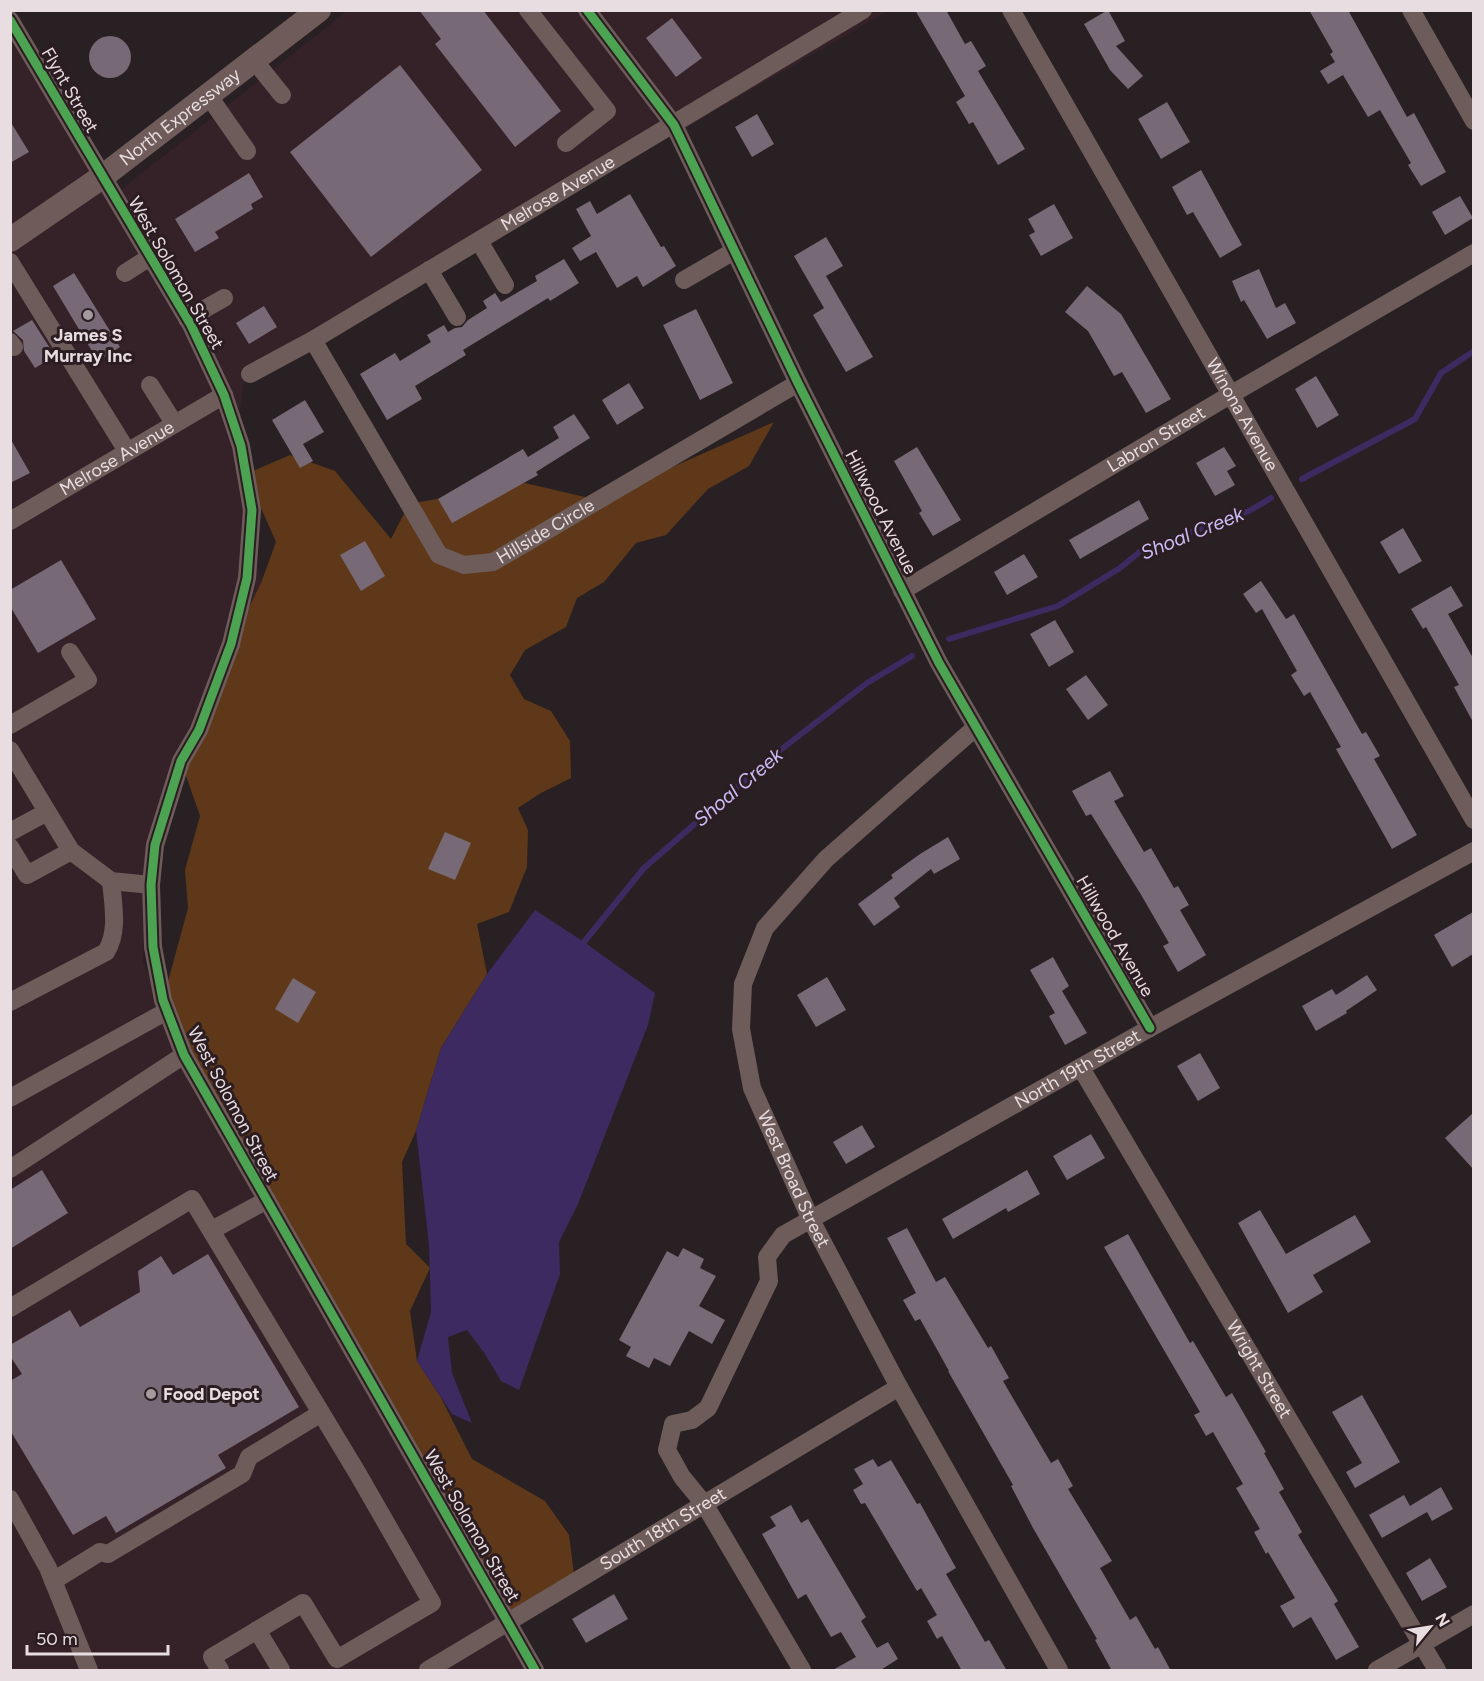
<svg xmlns="http://www.w3.org/2000/svg" width="1484" height="1681" viewBox="0 0 1484 1681" font-family="Figtree,sans-serif">
  <style>
    .built { fill: #352128 }
    .green { fill: #5e3819 }
    .water { fill: #3d2a61 }
    .lines { fill: none; stroke-linecap: round; stroke-linejoin: round }
    .stream { stroke: #3d2a61; stroke-width: 6 }
    .building { fill: #786976 }
    .minor { stroke: #6d5c5a; stroke-width: 18 }
    .major { stroke: #6f5c5a; stroke-width: 24 }
    .cycleway-casing { stroke: #2c1d22; stroke-width: 13 }
    .cycleway { stroke: #4ca352; stroke-width: 9 }
    .poi-dot { fill: #a59b9e; stroke: #2c1d22; stroke-width: 2 }
    .labels { text-anchor: middle; dominant-baseline: central; stroke-width: 6; stroke-linejoin: round; paint-order: stroke }
    .street-label { font-size: 18px; fill: #e8dde0; stroke: #2c1d22 }
    .poi-label { font-size: 18px; font-weight: bold; fill: #e8dde0; stroke: #2c1d22 }
    .water-label { font-size: 20px; font-style: italic; fill: #cabcf4; stroke: #2c1d22 }
  </style>
  <rect width="100%" height="100%" fill="#282023"/>
  <path class="built" d="M11,11L118,192L347,11H888L244,383L235,444L261,583L146,853L143,962L195,1093L509,1624L533,1670H11Z"/>
  <path class="green" d="M774,422L749,466L708,489L666,535L636,543L604,582L577,598L566,627L525,650L510,675L524,699L551,711L570,741L571,778L541,793L518,808L528,830L527,867L509,912L477,924L487,974L441,1048L416,1131L402,1162L406,1244L430,1268L410,1311L417,1361L440,1396L472,1459L545,1501L569,1535L575,1582L507,1622L163,1000L188,908L185,870L200,816L181,761L231,644L261,583L276,542L246,474L290,455L335,471L391,539L409,504L525,483L598,500Z"/>
  <path class="water" d="M535,910L584,942L655,993L648,1025L578,1204L559,1242L560,1274L519,1390L501,1381L485,1354L467,1330L448,1337L452,1373L472,1423L452,1414L417,1361L431,1312L429,1245L416,1131L441,1048L487,974Z"/>
  <g class="lines">
    <path class="stream" d="M1302,479L1415,419L1441,373L1474,351
      M949,639L1058,606L1120,568L1142,550L1249,511L1271,498
      M584,942L644,868L774,755L867,683L912,656"/>
  </g>
  <path class="building" d="M419,10H483L561,111L515,147L435,44L441,39Z
    M915,10H946L965,44L971,41L986,66L978,71L1025,149L998,165L973,122L969,124L956,102L965,96Z
    M1108,10L1125,41L1116,46L1143,76L1128,89L1110,70L1084,24Z
    M1309,10H1348L1407,117L1414,113L1446,172L1421,186L1408,165L1411,163L1380,110L1368,117L1343,75L1328,84L1320,71L1335,62L1330,54L1333,52Z
    M672,18L702,58L676,77L646,38Z
    M89 57a21 21 0 1 1 42 0a21 21 0 1 1-42 0Z
    M400,65L482,170L371,257L290,152Z
    M1167,102L1190,142L1161,159L1138,119Z
    M757,114L774,144L752,157L735,127Z
    M10,121L29,152L10,163Z
    M1201,170L1242,245L1220,258L1193,212L1187,215L1172,187Z
    M249,173L263,197L251,204L253,209L215,232L219,238L195,252L175,219Z
    M630,194L661,247L664,246L676,266L643,287L637,276L617,288L596,252L580,261L572,248L591,236L576,209L590,201L597,214Z
    M1460,196L1473,218L1445,235L1432,212Z
    M1054,204L1073,238L1041,256L1029,235L1035,232L1028,219Z
    M826,237L843,266L826,276L873,357L846,372L813,315L824,308L794,256Z
    M564,259L579,283L550,301L548,298L463,350L466,355L415,386L422,399L387,420L360,374L395,353L400,361L431,342L427,335L444,325L448,332L455,328L462,327L468,320L487,308L483,301L495,293L501,302L537,281L535,276Z
    M1259,269L1276,308L1285,303L1296,323L1267,339L1244,300L1241,302L1232,281Z
    M74,273L120,347L98,361L53,286Z
    M1087,286L1121,314L1171,399L1146,413L1122,372L1114,376L1088,331L1065,312Z
    M264,306L277,327L249,344L236,323Z
    M696,309L733,383L700,400L663,325Z
    M32,320L55,356L35,368L24,351L23,340L13,331Z
    M1316,376L1339,415L1317,428L1295,389Z
    M629,383L644,408L617,425L602,400Z
    M305,400L324,432L303,444L313,461L300,468L272,420Z
    M574,414L590,438L536,472L538,475L452,523L438,499L523,449L528,457L559,438L553,427Z
    M10,438L30,473L10,483Z
    M917,447L961,520L933,536L919,513L922,511L894,461Z
    M1224,447L1236,466L1227,471L1235,485L1215,496L1196,463Z
    M1139,500L1149,519L1080,559L1069,540Z
    M1403,528L1422,561L1399,574L1380,542Z
    M365,541L385,576L361,591L340,555Z
    M1024,554L1038,577L1007,595L994,572Z
    M61,560L96,619L38,653L10,606V590Z
    M1261,581L1286,619L1294,614L1362,734L1366,732L1380,756L1374,759L1417,835L1392,849L1336,749L1341,747L1310,692L1304,696L1291,675L1297,671L1262,609L1256,613L1243,594Z
    M1451,586L1463,606L1448,614L1473,658V722L1454,687L1459,685L1426,627L1423,629L1411,609Z
    M1055,620L1074,652L1049,667L1030,634Z
    M1086,675L1108,705L1088,720L1066,689Z
    M1110,771L1124,796L1114,801L1144,852L1151,848L1174,888L1178,886L1189,905L1180,910L1206,955L1178,972L1163,946L1169,943L1140,893L1091,814L1086,816L1072,791Z
    M445,832L471,843L455,880L428,869Z
    M948,837L960,859L934,874L931,869L894,898L900,907L874,926L858,904L893,878L891,875L920,854Z
    M1473,912V954L1452,967L1434,935Z
    M1053,957L1069,986L1062,991L1087,1033L1065,1045L1049,1016L1055,1013L1030,970Z
    M1367,975L1377,990L1346,1011L1347,1013L1316,1031L1302,1006L1332,989L1336,995Z
    M827,977L846,1010L816,1027L797,995Z
    M293,978L316,992L298,1023L275,1009Z
    M1200,1053L1220,1088L1198,1101L1177,1066Z
    M1473,1113V1169L1445,1138Z
    M862,1125L875,1147L846,1164L833,1142Z
    M1091,1134L1105,1158L1067,1180L1053,1156Z
    M42,1170L68,1213L10,1249V1190Z
    M1027,1170L1040,1194L1008,1212L1006,1208L953,1239L942,1219Z
    M1260,1210L1286,1254L1355,1215L1371,1242L1313,1275L1323,1292L1288,1313L1238,1223Z
    M907,1228L936,1282L945,1277L988,1348L991,1346L1009,1378L1003,1381L1051,1463L1058,1459L1073,1486L1068,1489L1112,1561L1100,1568L1130,1620L1136,1616L1155,1649L1158,1647L1171,1671H1112L1095,1640L1097,1639L1033,1528L1011,1486L1013,1485L948,1371H949L920,1319L915,1321L903,1300L916,1293L887,1238Z
    M1128,1234L1190,1343L1193,1341L1226,1397L1232,1393L1266,1452L1264,1453L1284,1489L1279,1492L1302,1532L1298,1535L1338,1601L1334,1604L1359,1647L1336,1660L1311,1617L1293,1628L1280,1606L1295,1598L1268,1552L1266,1554L1254,1532L1260,1529L1236,1488L1243,1484L1213,1432L1206,1436L1194,1415L1200,1412L1104,1247Z
    M683,1248L704,1259L700,1268L716,1276L699,1306L725,1320L712,1344L689,1331L670,1366L654,1358L649,1368L626,1356L631,1347L619,1340L667,1251L678,1257Z
    M208,1254L299,1407L218,1455L226,1468L116,1533L106,1516L73,1535L10,1430V1381L22,1374L10,1356V1345L70,1310L80,1327L140,1292L138,1271L161,1256L173,1275Z
    M1362,1395L1400,1462L1355,1488L1346,1472L1362,1463L1332,1412Z
    M873,1459L878,1467L891,1460L917,1504L920,1503L956,1568L946,1574L985,1642L989,1640L1007,1671H962L942,1636L937,1639L927,1621L937,1615L921,1588L917,1591L865,1503L861,1504L853,1490L863,1484L854,1469Z
    M1441,1487L1453,1509L1432,1521L1427,1512L1382,1538L1369,1515L1404,1495L1410,1506Z
    M791,1505L801,1523L808,1519L866,1617L861,1621L877,1648L888,1642L898,1659L879,1671H831L856,1657L841,1632L831,1637L806,1594L798,1599L762,1534L776,1526L770,1517Z
    M1430,1558L1447,1587L1422,1601L1406,1573Z
    M614,1594L628,1619L586,1643L572,1619Z"/>
  <g class="lines">
    <g class="minor">
      <path d="M528,10L607,111L566,143"/>
      <path d="M587,10L674,125L798,383L939,663L1150,1028"/>
      <path id="s1" d="M1011,10L1474,820"/>
      <path d="M1411,10L1474,121"/>
      <path d="M10,20L191,325L224,395L241,446L252,510L247,578L231,644L199,730L181,761L155,845L151,885L153,947L163,1000L184,1055L535,1670"/>
      <path d="M254,60L282,95"/>
      <path d="M208,95L247,151"/>
      <path d="M479,241L505,285"/>
      <path d="M10,262L127,451"/>
      <path d="M429,270L457,317"/>
      <path d="M125,273L150,257"/>
      <path d="M684,280L734,251"/>
      <path d="M187,319L224,298"/>
      <path id="s2" d="M313,340L439,555L464,565L493,562L798,383"/>
      <path d="M10,342L14,347"/>
      <path id="s3" d="M250,374L313,340L863,10"/>
      <path d="M150,385L174,423"/>
      <path id="s4" d="M10,521L224,395"/>
      <path id="s5" d="M902,591L1230,395L1474,253"/>
      <path d="M10,725L88,680L70,652"/>
      <path id="s6" d="M975,728L826,859L765,928L743,984L741,1029L752,1088L811,1220L899,1387L1059,1670"/>
      <path d="M10,750L71,851L111,881L151,885"/>
      <path d="M10,832L47,812"/>
      <path d="M10,847L27,875L71,851"/>
      <path d="M10,1002L106,952C119,932 113,904 111,881"/>
      <path id="s7" d="M1081,1068L1437,1670"/>
      <path d="M10,1098L167,1011"/>
      <path d="M10,1169L184,1055"/>
      <path d="M212,1230L267,1200"/>
      <path d="M10,1308L192,1199L358,1474L432,1603L337,1659L303,1603L212,1657L220,1670"/>
      <path d="M10,1499L48,1568L89,1670"/>
      <path d="M53,1581L100,1552L108,1554L242,1474L249,1457L321,1413"/>
      <path d="M257,1630L281,1670"/>
      <path id="s8" d="M428,1670L899,1387"/>
      <path id="s9" d="M802,1670L705,1505L682,1477L667,1450L673,1424L692,1420L708,1408L769,1281L767,1257L783,1235L1150,1028L1474,851"/>
      <path d="M1377,1670L1474,1614"/>
    </g>
    <path class="major" id="s10" d="M10,240L102,177L319,10"/>
    <g class="cycleway-casing">
      <path id="cycleway" d="M587,10L674,125L798,383L939,663L1150,1028
        M10,20L191,325L224,395L241,446L252,510L247,578L231,644L199,730L181,761L155,845L151,885L153,947L163,1000L184,1055L535,1670"/>
    </g>
    <use href="#cycleway" class="cycleway"/>
  </g>
  <g class="poi-dot">
    <circle cx="88" cy="315" r="6"/>
    <circle cx="151" cy="1394" r="6"/>
  </g>
  <g class="labels">
    <g class="street-label">
      <text transform="translate(70 90) rotate(60)">Flynt Street</text>
      <text stroke="none"><textPath href="#s10" startOffset="210">North Expressway</textPath></text>
      <text stroke="none"><textPath href="#s3" startOffset="357">Melrose Avenue</textPath></text>
      <text transform="translate(176 273) rotate(60)">West Solomon Street</text>
      <text stroke="none"><textPath href="#s1" startOffset="466">Winona Avenue</textPath></text>
      <text stroke="none"><textPath href="#s5" startOffset="296">Labron Street</textPath></text>
      <text stroke="none"><textPath href="#s4" startOffset="124">Melrose Avenue</textPath></text>
      <text transform="translate(881 512) rotate(63)">Hillwood Avenue</text>
      <text stroke="none"><textPath href="#s2" startOffset="366">Hillside Circle</textPath></text>
      <text transform="translate(1115 936) rotate(60)">Hillwood Avenue</text>
      <text stroke="none"><textPath href="#s9" startOffset="855">North 19th Street</textPath></text>
      <text transform="translate(233 1104) rotate(62)">West Solomon Street</text>
      <text stroke="none"><textPath href="#s6" startOffset="556">West Broad Street</textPath></text>
      <text stroke="none"><textPath href="#s7" startOffset="350">Wright Street</textPath></text>
      <text transform="translate(472 1526) rotate(60)">West Solomon Street</text>
      <text stroke="none"><textPath href="#s8" startOffset="274">South 18th Street</textPath></text>
    </g>
    <g class="poi-label">
      <text x="88" y="335">James S<tspan x="88" dy="21">Murray Inc</tspan></text>
      <text x="163" y="1394" text-anchor="start">Food Depot</text>
    </g>
    <g class="water-label">
      <text transform="translate(1192 533) rotate(-22)">Shoal Creek</text>
      <text transform="translate(738 787) rotate(-40)">Shoal Creek</text>
    </g>
  </g>
  <rect width="1484" height="1681" fill="none" stroke="#e8dde0" stroke-width="24"/>
  <g transform="translate(1430 1627) rotate(60)" stroke="#2c1d22" stroke-width="4.5" paint-order="stroke">
  <path d="M0-4.5L10 22L0 15L-10 22Z" fill="#e8dde0"/>
  <text y="-9" font-size="16" font-weight="bold" text-anchor="middle" fill="#e8dde0">N</text>
  </g>
  <path d="M27 1645v9h141v-9" fill="none" stroke="#e8dde0" stroke-width="3"/>
  <text x="36" y="1645" font-size="18" fill="#e8dde0" stroke="#2c1d22" stroke-width="4.5" paint-order="stroke">50 m</text>
</svg>
